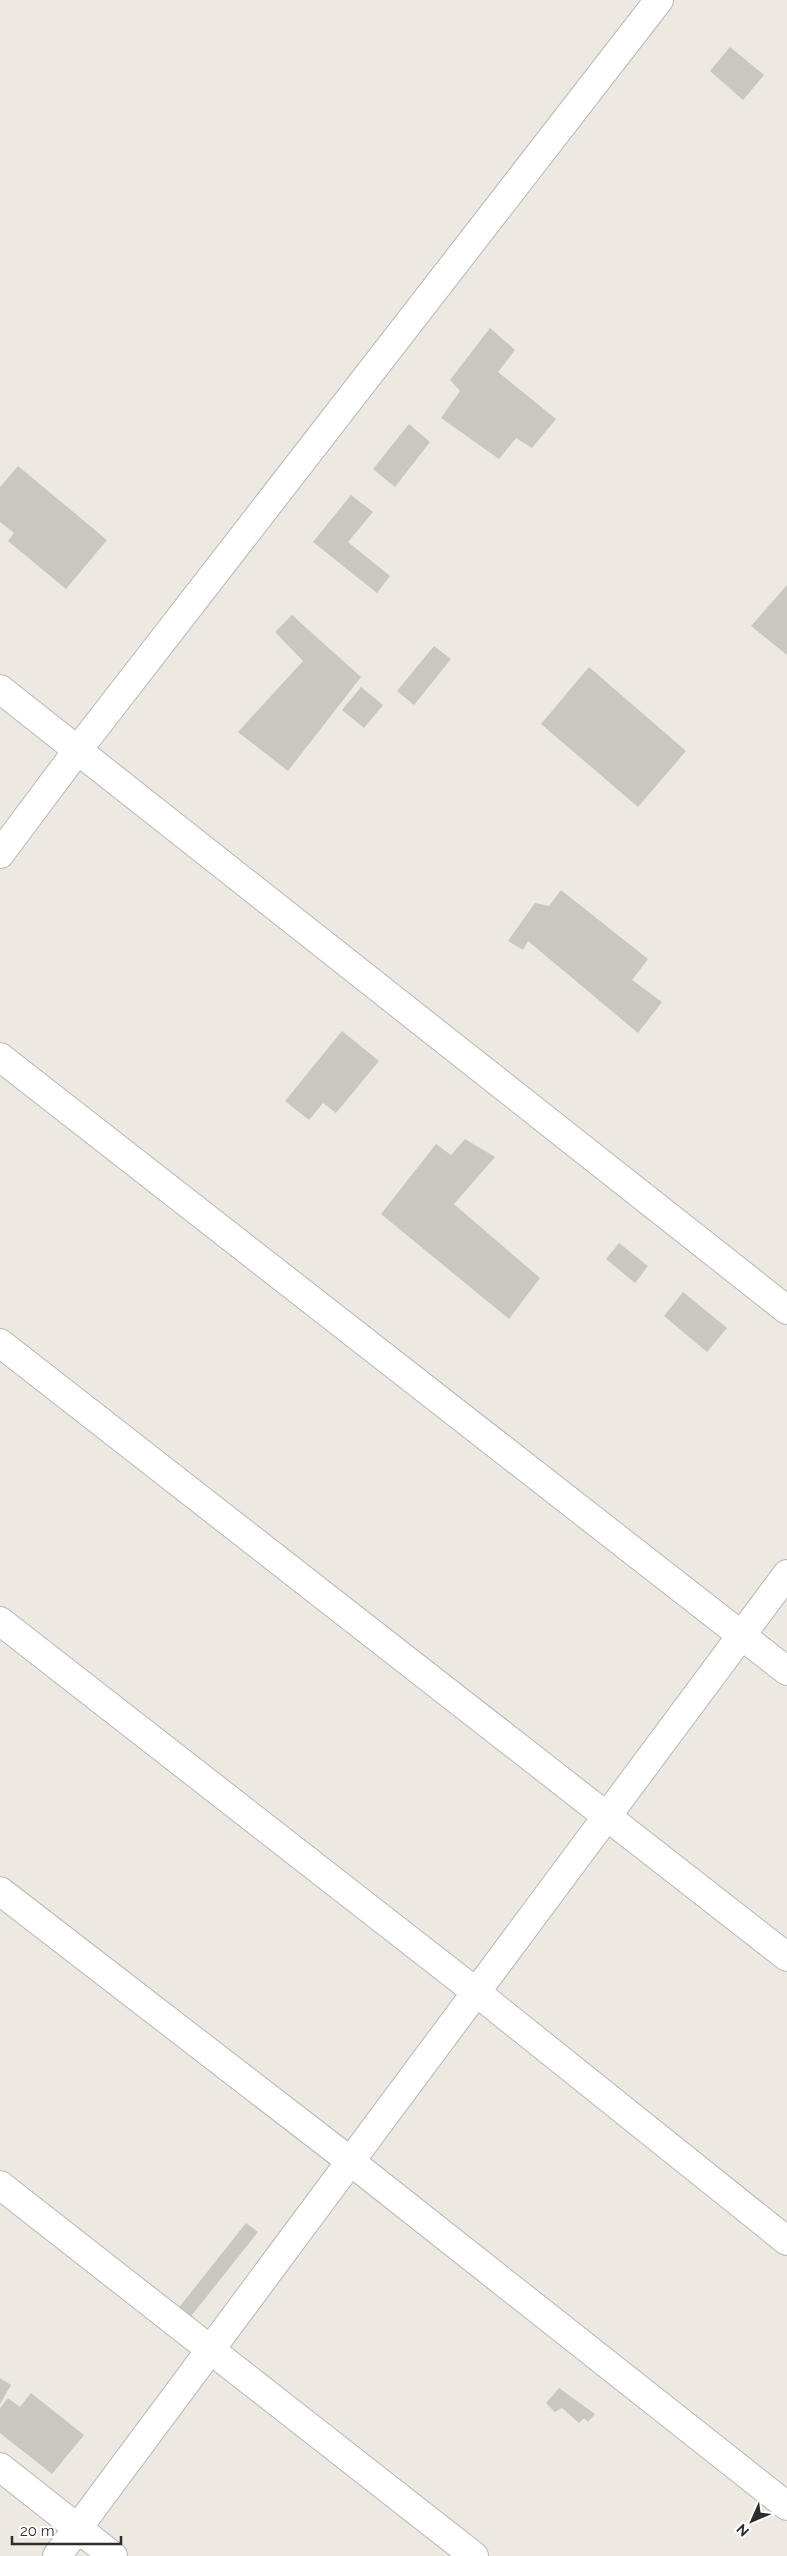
<svg xmlns="http://www.w3.org/2000/svg" width="787" height="2556" viewBox="0 0 787 2556" font-family="Raleway,sans-serif">
  <style>
    .building { fill: #c9c7bf }
    .lines { fill: none; stroke-linecap: round; stroke-linejoin: round }
    .minor-casing { stroke: #b5b6bf; stroke-width: 30 }
    .minor { stroke: #fff; stroke-width: 28 }
  </style>
  <rect width="100%" height="100%" fill="#ede9e1"/>
  <path class="building" d="M730,47L764,75L743,100L710,71Z
    M490,328L515,350L498,372L556,419L532,448L516,438L499,459L441,418L460,391L450,380Z
    M409,424L430,442L395,487L373,469Z
    M18,466L107,540L66,589L8,541L14,533L0,522V487Z
    M351,495L373,512L348,542L390,576L377,593L313,542Z
    M787,585V655L751,626Z
    M292,615L361,677L288,771L238,732L303,661L275,632Z
    M434,646L451,659L414,705L397,691Z
    M589,667L686,751L638,807L541,724Z
    M361,687L383,705L364,728L342,710Z
    M561,890L648,959L632,980L662,1002L638,1033L528,941L523,950L508,941L535,903L549,906Z
    M342,1031L379,1061L336,1113L323,1103L309,1120L285,1101Z
    M465,1139L495,1157L454,1204L540,1278L509,1319L381,1214L436,1144L451,1155Z
    M619,1243L648,1266L635,1283L606,1259Z
    M683,1292L727,1328L707,1352L664,1316Z
    M246,2223L258,2232L184,2325L173,2315Z
    M0,2378L11,2385L0,2404Z
    M559,2388L595,2414L588,2422L584,2418L579,2423L562,2408L555,2412L546,2403Z
    M31,2393L84,2435L52,2474L0,2433V2408L8,2398L20,2407Z"/>
  <g class="lines">
    <g class="minor-casing">
      <path id="minor" d="M0,689L787,1310
        M0,854L77,751L659,0
        M0,1057L787,1671
        M0,1343L787,1957
        M0,1621L476,1992L787,2241
        M0,1891L350,2161L787,2506
        M0,2185L474,2556
        M0,2467L113,2556
        M57,2556L787,1574"/>
    </g>
    <use href="#minor" class="minor"/>
  </g>
  <g transform="translate(752 2521) rotate(225)" stroke="#ffffff" stroke-width="4" paint-order="stroke">
  <path d="M0-4L9 19L0 12L-9 19Z" fill="#2d2d2d"/>
  <text y="-8" font-size="14" font-weight="bold" text-anchor="middle" fill="#2d2d2d">N</text>
  </g>
  <path d="M12 2536v8h109v-8" fill="none" stroke="#2d2d2d" stroke-width="2.5"/>
  <text x="20" y="2536" font-size="15" fill="#2d2d2d" stroke="#ffffff" stroke-width="4" paint-order="stroke">20 m</text>
</svg>
